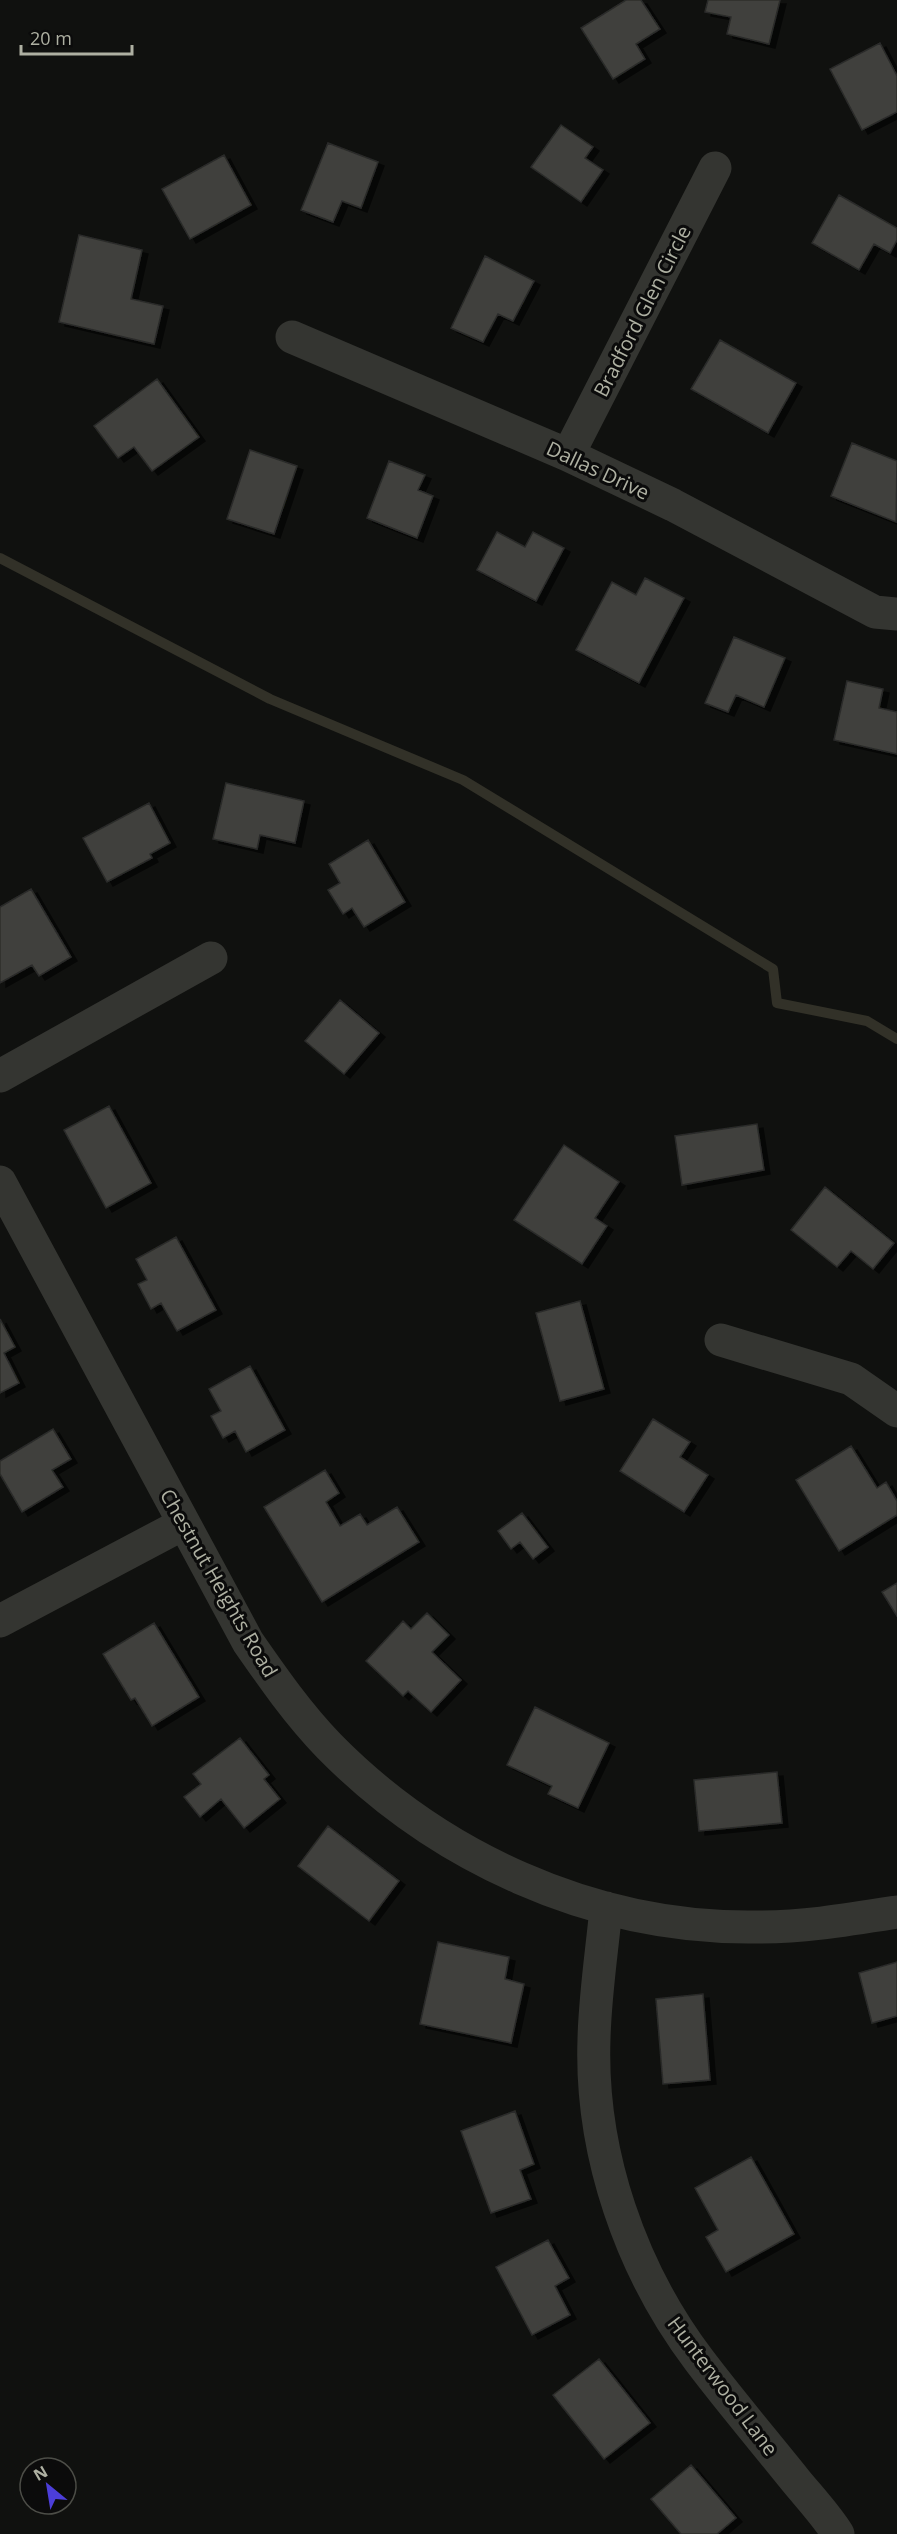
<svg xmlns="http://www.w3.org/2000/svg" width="897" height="2534" viewBox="0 0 897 2534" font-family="'Open Sans',sans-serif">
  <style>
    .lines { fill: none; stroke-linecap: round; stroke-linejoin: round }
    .stream { stroke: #323128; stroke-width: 10 }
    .building { fill: #40403c; stroke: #2b2c2a; stroke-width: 1.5; filter: url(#shadow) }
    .street { stroke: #343531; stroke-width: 33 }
    .labels { text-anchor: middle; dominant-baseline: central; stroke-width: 6; stroke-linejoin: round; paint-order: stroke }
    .street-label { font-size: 20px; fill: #aeb0a2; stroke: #0b0b0b }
  </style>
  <defs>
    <filter id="shadow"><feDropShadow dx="6" dy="4" stdDeviation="0" flood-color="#0009"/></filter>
  </defs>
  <rect width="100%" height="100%" fill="#10110f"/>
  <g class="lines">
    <path class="stream" d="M0,558L270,699L463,780L773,969L777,1003L867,1021L897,1039"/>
  </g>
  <path class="building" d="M626,0H641L660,29L636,44L645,59L613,79L581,28Z
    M708,0H780L769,44L727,34L731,17L705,12Z
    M880,43L897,76V112L862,130L830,69Z
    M561,125L593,147L585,158L603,170L581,202L531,167Z
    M328,143L378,162L361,208L342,201L333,222L301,210Z
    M224,155L251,205L190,239L162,189Z
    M839,195L897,228V240L890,253L874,244L859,270L812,243Z
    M79,235L142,250L131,299L163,306L154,344L59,322Z
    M485,256L534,281L513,321L498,314L483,342L451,328Z
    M720,340L796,383L768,433L691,389Z
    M157,379L199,437L152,471L134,447L118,458L94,426Z
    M852,443L897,461L896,522L831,496Z
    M250,450L297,466L274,534L227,519Z
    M389,461L425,475L418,490L433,496L417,538L367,518Z
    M497,532L525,547L533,532L564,548L536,601L477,570Z
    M645,578L684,598L639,683L576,650L612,582L636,595Z
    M734,637L785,658L764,707L736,695L728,712L705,703Z
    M847,681L883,689L879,708L897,712V754L834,740Z
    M226,783L304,801L295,843L260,835L257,849L213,839Z
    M149,803L170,843L150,854L152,858L107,882L83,838Z
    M368,840L405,902L364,927L352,908L343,914L328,890L340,883L329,864Z
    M31,889L71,957L39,976L32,965L0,983V907Z
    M340,1000L379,1033L344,1074L305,1041Z
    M109,1106L151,1183L106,1208L64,1130Z
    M757,1124L764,1170L682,1185L675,1136Z
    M564,1145L619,1182L595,1218L607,1226L582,1264L514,1220Z
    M825,1187L894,1243L873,1269L851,1251L837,1267L791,1230Z
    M176,1237L216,1310L177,1331L161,1303L151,1309L138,1284L147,1280L136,1259Z
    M580,1301L604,1389L560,1401L536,1313Z
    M0,1319L15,1347L4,1353L19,1383L0,1393Z
    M250,1366L285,1430L246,1452L235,1431L223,1438L211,1416L221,1411L209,1389Z
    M653,1419L690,1442L680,1457L708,1475L684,1512L620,1471Z
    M53,1429L71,1459L52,1470L63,1487L22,1512L0,1474V1461Z
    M851,1446L877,1488L886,1482L897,1501V1515L839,1551L796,1480Z
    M325,1470L339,1493L326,1502L340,1526L360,1514L367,1525L397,1507L419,1542L322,1602L264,1507Z
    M522,1513L548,1547L533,1559L520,1542L511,1549L498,1531Z
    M897,1583V1616L882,1592Z
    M427,1613L449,1635L432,1652L461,1680L431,1712L408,1691L403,1696L366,1661L403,1621L411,1629Z
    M154,1623L199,1697L152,1726L135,1698L131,1700L103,1654Z
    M535,1707L609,1743L578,1808L548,1794L552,1786L507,1765Z
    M240,1738L269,1775L264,1779L280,1799L244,1828L221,1799L200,1817L184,1797L201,1784L193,1774Z
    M777,1772L782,1823L699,1831L694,1780Z
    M328,1826L399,1881L369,1921L298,1866Z
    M438,1942L509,1957L505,1979L524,1984L511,2043L420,2024Z
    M897,1962V2016L872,2023L859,1973Z
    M703,1994L710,2080L663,2084L656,1999Z
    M515,2111L534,2164L520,2170L531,2199L491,2213L461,2131Z
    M751,2157L794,2234L726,2272L706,2237L718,2230L695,2188Z
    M548,2240L569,2278L555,2286L570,2315L532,2335L496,2267Z
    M599,2359L650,2423L604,2459L553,2395Z
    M691,2465L736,2518L717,2534H681L651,2499Z"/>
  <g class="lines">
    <path class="street" d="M292,337L568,455L673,505L875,612L897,614
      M568,455L715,168
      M0,1076L211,958
      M0,1182L248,1642C273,1678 298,1714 329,1746C438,1857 591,1927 748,1927C798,1928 847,1920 897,1912
      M721,1340L851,1379L897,1411
      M0,1621L183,1524
      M606,1908C602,1951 595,1995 594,2039C590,2153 631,2270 699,2360C730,2401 764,2441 796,2481C810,2498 826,2515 838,2534"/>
  </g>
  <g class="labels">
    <g class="street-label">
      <text transform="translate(642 311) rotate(-63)">Bradford Glen Circle</text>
      <text transform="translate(598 470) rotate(25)">Dallas Drive</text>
      <text transform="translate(219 1583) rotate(60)">Chestnut Heights Road</text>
      <text transform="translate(723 2386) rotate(53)">Hunterwood Lane</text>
    </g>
  </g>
  <g transform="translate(48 2486) rotate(330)"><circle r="28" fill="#0b0b0b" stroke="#4c4d47" stroke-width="1.5"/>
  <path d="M0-4.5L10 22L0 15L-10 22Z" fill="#4c3eda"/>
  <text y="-9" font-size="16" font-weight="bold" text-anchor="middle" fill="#aeb0a2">N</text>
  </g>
  <path d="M21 45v9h111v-9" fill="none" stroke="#aeb0a2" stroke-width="3"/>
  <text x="30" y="45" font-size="18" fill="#aeb0a2" stroke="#0b0b0b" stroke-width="4.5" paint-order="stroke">20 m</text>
</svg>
